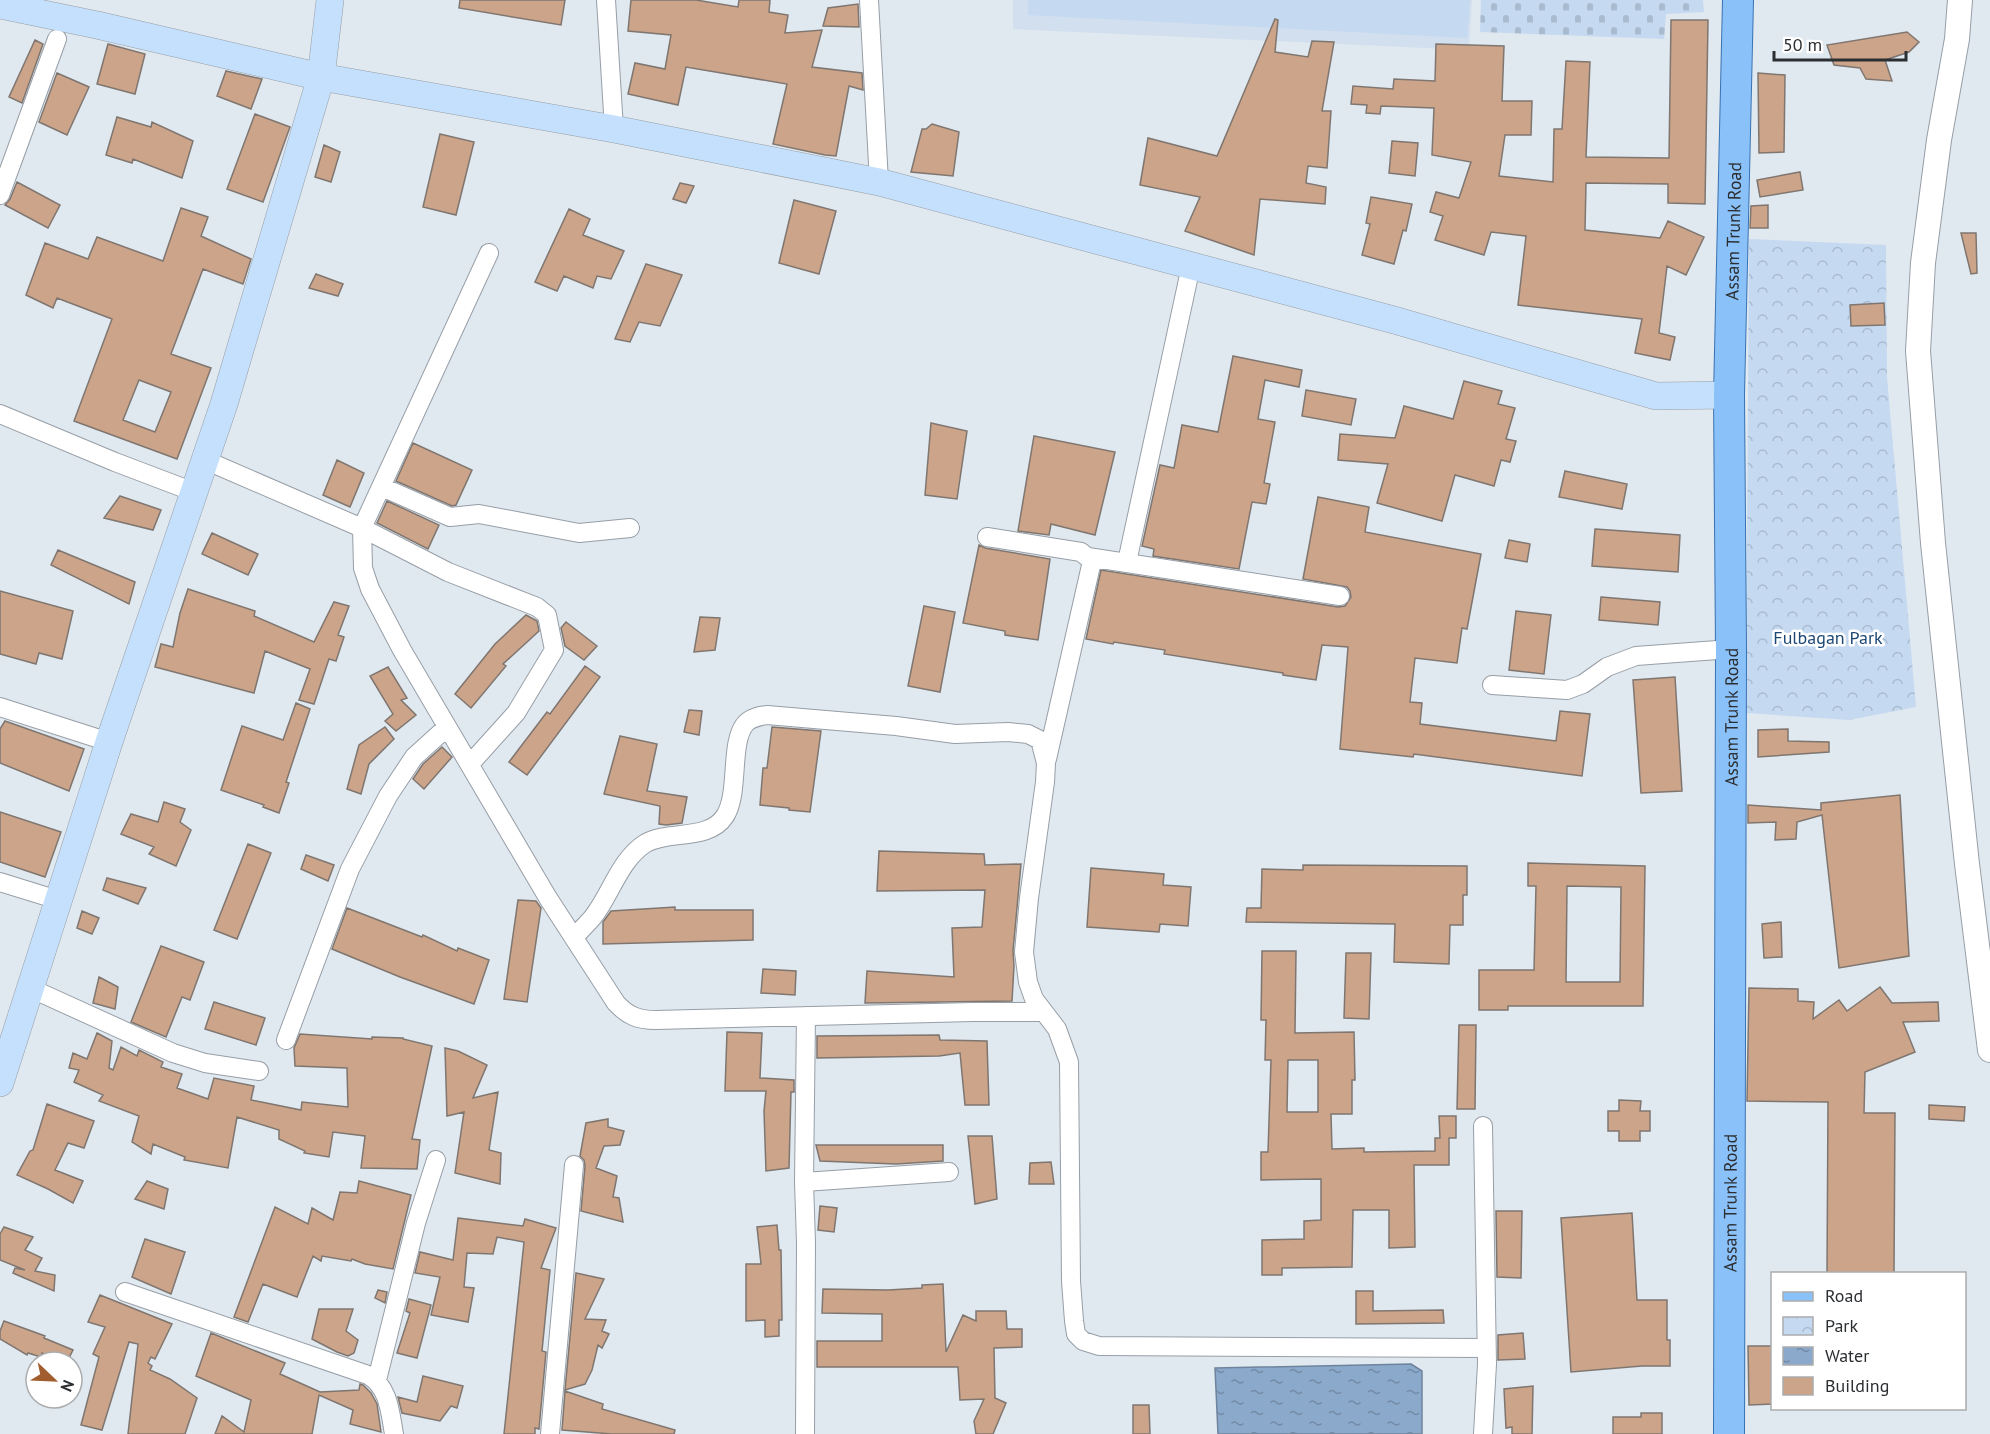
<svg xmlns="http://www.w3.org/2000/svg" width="1990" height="1434" viewBox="0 0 1990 1434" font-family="'PT Sans',sans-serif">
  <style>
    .built { fill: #d2dfee }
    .cemetery { fill: url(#cemetery-stones) }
    .park { fill: url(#park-crowns) }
    .pitch { fill: #c5d9f1 }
    .water { fill: url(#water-ripples); stroke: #6e849d; stroke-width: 1.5 }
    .building { fill: #cca48a; stroke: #7f7670; stroke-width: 1.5; fill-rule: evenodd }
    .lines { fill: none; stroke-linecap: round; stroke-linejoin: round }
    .minor-casing { stroke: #979ea6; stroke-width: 20 }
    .tertiary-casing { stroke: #979ea6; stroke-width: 26 }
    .secondary-casing { stroke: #979ea6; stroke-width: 28 }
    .primary-casing { stroke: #3873b1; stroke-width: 32 }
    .minor { stroke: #fff; stroke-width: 18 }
    .tertiary { stroke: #fff; stroke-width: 24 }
    .secondary { stroke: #c5e0fc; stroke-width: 27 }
    .primary { stroke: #8bc1f9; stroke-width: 30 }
    .labels { text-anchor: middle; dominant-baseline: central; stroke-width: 5; stroke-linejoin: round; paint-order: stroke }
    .street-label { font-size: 18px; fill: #2c2f32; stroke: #fff }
    .park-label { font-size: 18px; fill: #1c4774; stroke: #fff }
  </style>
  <defs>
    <pattern id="cemetery-stones" width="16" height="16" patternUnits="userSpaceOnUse" patternTransform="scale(1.5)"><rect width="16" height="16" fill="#c5d9f1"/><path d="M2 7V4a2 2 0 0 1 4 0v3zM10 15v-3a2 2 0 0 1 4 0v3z" fill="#a9bbcf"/></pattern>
    <pattern id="park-crowns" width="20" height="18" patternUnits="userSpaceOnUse" patternTransform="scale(1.5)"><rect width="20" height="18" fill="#c5d9f1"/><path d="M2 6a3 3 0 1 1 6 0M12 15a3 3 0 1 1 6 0" fill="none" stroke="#a9bbcf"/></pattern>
    <pattern id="water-ripples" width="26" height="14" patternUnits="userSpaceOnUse" patternTransform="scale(1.5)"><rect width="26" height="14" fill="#8ba9cb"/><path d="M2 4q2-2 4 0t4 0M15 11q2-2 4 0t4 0" fill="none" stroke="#728aa5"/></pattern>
  </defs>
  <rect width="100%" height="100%" fill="#e0e8f0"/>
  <path class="built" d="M1013,0H1472L1469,50L1013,29Z"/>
  <path class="cemetery" d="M1481,0H1703L1704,12L1666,14L1664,39L1480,32Z"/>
  <path class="park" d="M1749,239L1886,245L1887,377L1916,707L1849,720L1746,713Z"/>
  <path class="pitch" d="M1028,0H1470L1467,38L1028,15Z"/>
  <path class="water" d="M1411,1364L1422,1371V1434H1218L1215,1368Z"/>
  <path class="building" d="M460,0H565L561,25L459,8Z
    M631,0H696L738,7L739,0H770L769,12L788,15L785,33L822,30L812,67L862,73L863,90L849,86L836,156L825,155L773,144L787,84L686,67L678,105L628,94L635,63L665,69L671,35L628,31Z
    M858,4L859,27L823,26L828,8Z
    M1275,19L1278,20L1275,52L1308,57L1312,41L1334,42L1322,111H1331L1327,168L1308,166L1306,183L1326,187L1325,204L1260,199L1254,255L1185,231L1200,197L1140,185L1148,138L1217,156Z
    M1671,20H1708L1705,204L1668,203V184L1586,183L1585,230L1660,238L1668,221L1704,237L1686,275L1667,266L1659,333L1675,337L1670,360L1635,353L1642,319L1518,305L1526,236L1491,232L1484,255L1435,240L1443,216L1430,212L1436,192L1459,198L1471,162L1432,155L1434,108L1381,106L1380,114L1366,113L1367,105L1351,104L1353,86L1393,89L1394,79L1435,81L1436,44L1504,46L1502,101H1532L1531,135H1505L1499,176L1553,182L1554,129H1562L1566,61L1590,62L1586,157L1669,158Z
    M1907,32L1919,42L1909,52L1885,60L1892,81L1866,79L1860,68L1834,65L1827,45Z
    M35,40L43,44L22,103L9,97Z
    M108,44L145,54L135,94L97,84Z
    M226,71L262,79L251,109L217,96Z
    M57,73L89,87L67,135L39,122Z
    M1758,73L1785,75L1784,152L1759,153Z
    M255,114L290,127L263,202L227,189Z
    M117,117L151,127L152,122L193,141L182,178L133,159L132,163L106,155Z
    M932,124L959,132L953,176L911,172L922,129H926Z
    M440,134L474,142L456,215L423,207Z
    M1392,141L1418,143L1415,176L1389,173Z
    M324,145L340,152L331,182L315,177Z
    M1800,172L1803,190L1760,197L1757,180Z
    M17,182L60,205L48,228L5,205L10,199Z
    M680,183L694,186L686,203L673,199Z
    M1371,197L1412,204L1406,231L1403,230L1394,264L1362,255L1370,224L1366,223Z
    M794,200L836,211L819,274L779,263Z
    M1768,205V228H1750L1751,206Z
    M181,208L208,217L201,236L251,259L243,284L203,269L171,354L211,368L177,459L74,421L112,319L57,298L53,308L26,295L45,243L88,259L97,237L163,261ZM139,380L171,392L155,432L123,420Z
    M569,209L590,219L583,235L624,251L611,279L597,276L593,288L564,276L557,291L535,282Z
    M1961,233H1976L1977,273L1971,274Z
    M646,264L682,275L660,326L639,322L630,342L615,339Z
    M316,274L343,284L338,296L309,288Z
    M1884,303L1885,325L1851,326L1850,305Z
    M1233,356L1302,370L1299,387L1265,380L1258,419L1275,422L1264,483L1270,484L1266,504L1252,502L1239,569L1153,556L1154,549L1142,546L1160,465L1174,468L1182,425L1218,432Z
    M1464,381L1502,391L1498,404L1515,408L1506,439L1516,441L1510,462L1501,460L1494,486L1455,475L1442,521L1377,503L1388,464L1338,460L1340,434L1395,438L1404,406L1453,419Z
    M1306,390L1356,399L1351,425L1302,416Z
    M931,423L967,431L957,499L925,495Z
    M1034,436L1115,452L1095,535L1051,524L1049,535L1018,531Z
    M413,443L472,470L456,505L452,506L396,481Z
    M337,460L364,473L350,507L323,495Z
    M1565,471L1627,484L1622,509L1559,497Z
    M120,496L161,510L153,530L104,518Z
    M1318,497L1369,507L1365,532L1481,554L1467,629L1462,628L1457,663L1415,658L1410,702L1422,703L1420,724L1556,741L1560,711L1590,714L1582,776L1414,754L1413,757L1340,749L1348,647L1322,645L1316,680L1283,675V673L1164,654L1165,650L1114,642L1113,644L1086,639L1101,570L1338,607L1345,606L1351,597L1350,591L1347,587L1303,579Z
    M387,501L439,525L428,549L377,523Z
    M1595,529L1680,535L1678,572L1592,566Z
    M212,533L258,554L248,575L202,554Z
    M1509,540L1530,544L1527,562L1505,558Z
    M979,545L985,548L1050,559L1038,640L1005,635V631L963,623Z
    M58,550L135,582L129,604L51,565Z
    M188,589L255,611L254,616L314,642L334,602L349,606L338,635L344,637L336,661L329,659L314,704L299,700L310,669L265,651L254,693L155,667L161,644L173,647L180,613Z
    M0,591L73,611L62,659L39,653L36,664L0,654Z
    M1601,597L1660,602L1658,625L1599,620Z
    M924,606L955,612L940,692L908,686Z
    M1516,611L1551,615L1544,674L1509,670Z
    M526,615L537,621L539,631L503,664L506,666L471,708L455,694L495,644Z
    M700,617L720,618L715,650L694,652Z
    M566,622L597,646L584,660L565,646L561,628Z
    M585,666L600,677L527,775L509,762L547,712L550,714Z
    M388,667L407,698L401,700L416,715L396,731L385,721L393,714L370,676Z
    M1675,677L1682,791L1641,793L1633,680Z
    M296,703L310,709L286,782L289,783L279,813L263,807L264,805L221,790L242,726L283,740Z
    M689,710L702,711L699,735L684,732Z
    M5,721L84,749L69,791L0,763V729Z
    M385,727L394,739L369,764L361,794L347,789L359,745Z
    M772,727L821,731L810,812L789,810V808L760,805L763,768H767Z
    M1788,729V741L1829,742V752L1758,757V730Z
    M620,736L657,744L647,791L687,797L682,823L666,825L659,824L660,806L604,794Z
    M442,747L452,757L424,789L413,779L423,764Z
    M1900,795L1909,956L1839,968L1822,815L1797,822L1796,839L1775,840L1776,822L1748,823V805L1821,810V803Z
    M164,802L185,809L180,822L191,830L176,866L149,854L154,847L121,834L131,814L158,822Z
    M0,812L61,832L45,877L0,862Z
    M248,844L271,853L237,939L214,930Z
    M879,851L984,854L985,865L1021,864L1013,951L1014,966L1012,1001L865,1003L867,971L954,977L952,928L982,927L985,890L877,891Z
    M306,855L334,865L328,881L301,869Z
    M1528,863L1645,866L1643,1006H1508V1010H1479V970H1534L1536,886H1528ZM1567,886L1621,887L1620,982H1566Z
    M1303,865L1467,866V895H1463V925H1450L1449,964L1394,962L1395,924L1246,922L1247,908H1261L1262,869L1303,870Z
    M1091,868L1164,874L1163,885L1191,887L1188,926L1160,924L1159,932L1087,927Z
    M107,878L146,888L138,904L103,890Z
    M518,900L536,901L541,908L527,1002L504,999Z
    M675,907V910H753V940L603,944V922L611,911Z
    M347,908L422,937L423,935L457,951L458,948L489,960L474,1004L400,977L332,949Z
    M82,911L99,918L92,934L77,928Z
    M1781,922L1782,957L1764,958L1762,924Z
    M161,946L204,962L190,1000L182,997L166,1037L131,1022Z
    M1262,951H1296L1295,1033L1354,1032L1355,1080H1352V1114H1331L1332,1149L1364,1148V1152L1435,1151V1138H1440L1439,1116H1456V1138H1449V1165H1414L1415,1247L1389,1248V1210H1353L1352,1267L1282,1268V1275H1262V1240L1304,1239V1221L1321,1220V1179L1261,1180V1152H1268L1271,1060H1265L1266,1020H1261ZM1288,1060H1318V1112H1287Z
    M1346,953H1371L1369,1019L1344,1018Z
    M763,969L796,971L795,995L761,993Z
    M99,977L118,987L115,1009L93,1003Z
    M1880,987L1892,1003L1938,1002L1939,1021L1903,1022L1915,1052L1865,1072L1864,1113H1895L1894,1274H1827L1828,1102L1747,1101L1749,988L1798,989V1001L1814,1002L1813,1019L1839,1000L1847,1011Z
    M214,1002L265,1018L256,1045L205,1029Z
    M1459,1025H1476L1475,1109H1457Z
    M727,1032L762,1033L760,1078L794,1080V1092H791L789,1168L766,1171L764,1111L766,1091H725Z
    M97,1033L112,1041L109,1068L113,1070L121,1047L137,1056L139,1050L163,1062L161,1067L182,1074L177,1088L208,1099L214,1078L254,1086L251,1100L301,1110L302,1102L348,1107L347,1068L295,1066L294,1048L300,1034L372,1039V1037L403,1038V1039L432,1046L412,1139L420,1140L417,1169L361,1168L365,1136L333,1132L329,1157L304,1153L305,1151L279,1139V1130L237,1117L228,1168L184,1160L185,1157L153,1144L151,1154L132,1142L139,1116L99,1101L103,1095L74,1082L79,1070L69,1068L73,1053L87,1059Z
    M939,1035L940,1040L987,1041L989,1105H965L960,1053L939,1056L817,1058V1036Z
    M445,1048L458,1051L487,1065L473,1098L498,1092L489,1150L501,1153L500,1184L455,1173L464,1112L447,1116Z
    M1619,1100L1641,1101L1640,1111H1650V1131H1640V1141H1619V1131H1608V1111H1619Z
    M47,1104L94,1121L84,1148L68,1143L55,1170L83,1181L73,1203L48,1189L17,1175L30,1151L33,1150Z
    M1929,1105L1965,1107L1964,1121L1929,1119Z
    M608,1119V1127L624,1131L620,1145L604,1146L596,1168L617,1176L613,1197L619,1198L623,1222L581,1211L585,1166L584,1160L580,1156L586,1123Z
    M968,1136H992L997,1199L975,1204Z
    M816,1145H943V1161L896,1164L820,1161Z
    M1051,1162L1054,1184H1029L1030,1163Z
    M147,1181L168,1189L164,1209L135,1199Z
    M359,1181L411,1195L393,1269L365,1264L352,1259L351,1261L322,1256L321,1261L313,1256L297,1297L263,1284L248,1322L234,1317L275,1207L308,1224L312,1208L333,1220L340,1192L357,1193Z
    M820,1206L837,1208L834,1232L818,1230Z
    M1496,1211H1522L1521,1278L1497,1277Z
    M1632,1213L1637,1300H1667V1340H1670V1366H1642L1571,1372L1561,1218Z
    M458,1218L523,1226L525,1219L556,1228L541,1268L550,1270L542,1351L546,1352L539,1429L535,1428V1434H504L524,1242L497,1237L493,1254L467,1253L464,1287L474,1288L468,1322L431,1315L440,1277L415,1273L420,1252L453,1260Z
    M777,1225L779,1250H781L782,1320H779V1336L765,1337V1320L746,1321V1264H761L757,1227Z
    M4,1227L33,1237L25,1250L42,1258L35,1271L55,1275L54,1291L13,1273L15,1268L25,1270L0,1260V1234Z
    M145,1239L185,1252L171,1294L132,1277Z
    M576,1273L604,1279L585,1319L606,1320L602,1331L609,1334L602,1348L598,1345L592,1370L585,1384L565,1390Z
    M943,1284L946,1352L963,1315L976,1321V1311H1006L1007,1329H1022V1347L994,1348L995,1398L1006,1403L993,1434H976L974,1421L984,1399L960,1400L958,1367H817V1341H882V1314L822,1313L823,1289L888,1290L922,1288V1285Z
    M378,1290L387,1292L385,1303L375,1298Z
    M1356,1291H1373V1311L1443,1310L1444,1323L1356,1324Z
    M100,1295L172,1324L155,1359L151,1357L148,1363L152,1366L150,1370L170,1379L197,1398L185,1434H128L138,1344L129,1342L102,1430L81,1425L99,1357L93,1354L105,1327L88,1322Z
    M409,1299L431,1305L417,1358L397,1353L410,1313L406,1311Z
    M319,1309H353L346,1331L358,1340L354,1353L348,1356L337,1352L312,1339Z
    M4,1321L45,1336L44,1338L73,1350L67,1362L42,1353L41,1357L28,1353L27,1355L0,1339V1331Z
    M211,1333L285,1363L280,1374L320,1392L359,1390L360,1384L363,1385L371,1393L377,1404L381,1432L350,1424L353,1410L319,1395L312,1434H215L222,1416L244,1432L251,1400L196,1376Z
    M1523,1333L1525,1359L1498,1360V1335Z
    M1748,1346H1773V1404L1749,1405Z
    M423,1376L463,1386L457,1408L451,1406L440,1421L402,1413L398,1397L417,1402Z
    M1533,1386L1532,1434H1512V1427L1506,1428L1504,1389Z
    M565,1391L603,1404L602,1409L675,1430L674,1434H612L562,1430Z
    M1133,1405H1149L1150,1434H1133Z
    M1641,1413H1662V1434H1613V1417H1641Z"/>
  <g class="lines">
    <g class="minor-casing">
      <path id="minor" d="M606,0L614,129
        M869,0L879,182
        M0,195L57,39
        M0,414L115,462L194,492
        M205,460L362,528L489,253
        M382,487L450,517L479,514L579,533L630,528
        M987,537L1081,552L1092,561L1047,759
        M1088,557L1340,596
        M1127,562L1191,266
        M1492,685L1567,690L1583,684L1607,667L1636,656L1731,649
        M0,707L109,742
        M470,764L516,713L554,650L547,615L537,607L448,572L362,528L363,568L370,589L402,650L548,898L616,1003C628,1016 638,1020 656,1020L973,1012H1043
        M0,882L58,900
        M574,937C580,931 587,924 593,917C611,894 620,859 646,843C669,830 709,841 725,816C740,793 729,741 746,723C752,717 760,716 767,715L896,726L955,734L1008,732L1028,734L1040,740L1046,763L1045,782L1029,898L1024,952L1028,982L1034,999L1057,1029L1069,1062L1071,1281L1074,1321L1076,1334L1083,1341L1099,1346L1486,1348
        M30,988L173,1053L205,1063L259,1071
        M286,1040L350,869L388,796L414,757L446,728
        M1483,1126L1487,1364L1483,1434
        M804,1182L949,1172
        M125,1292L368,1375C389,1387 390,1412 394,1434
        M377,1380L416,1223L436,1160
        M550,1434L574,1165
        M805,1434L806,1243L804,1182L806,1016"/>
    </g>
    <g class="tertiary-casing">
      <path id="tertiary" d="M1960,0L1957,39L1939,140L1923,263L1918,351L1933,543L1967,864L1990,1050"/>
    </g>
    <g class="secondary-casing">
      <path id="secondary" d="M0,5L97,25L321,77L614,129L879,182L1394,320L1656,396L1729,395
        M0,1083L109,742L224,404L321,77L330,0"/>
    </g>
    <g class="primary-casing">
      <g id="primary">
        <path id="s1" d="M1729,1434L1731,649L1729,395L1738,0"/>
      </g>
    </g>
    <use href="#minor" class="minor"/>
    <use href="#tertiary" class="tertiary"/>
    <use href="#secondary" class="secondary"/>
    <use href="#primary" class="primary"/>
  </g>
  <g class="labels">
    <g class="street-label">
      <text stroke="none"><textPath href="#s1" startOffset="1203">Assam Trunk Road</textPath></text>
      <text stroke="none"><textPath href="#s1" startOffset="717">Assam Trunk Road</textPath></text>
      <text stroke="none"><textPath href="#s1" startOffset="231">Assam Trunk Road</textPath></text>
    </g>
    <g class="park-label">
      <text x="1828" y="637">Fulbagan Park</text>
    </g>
  </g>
  <rect x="1771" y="1272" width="195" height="138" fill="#ffffff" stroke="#abacad" stroke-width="1.5"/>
  <rect x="1783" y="1292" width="30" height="9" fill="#8bc1f9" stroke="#abacad" stroke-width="1.5"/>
  <text x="1825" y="1302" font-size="18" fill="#2c2f32">Road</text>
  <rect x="1783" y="1317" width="30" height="18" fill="url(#park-crowns)" stroke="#abacad" stroke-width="1.5"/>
  <text x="1825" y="1332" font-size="18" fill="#2c2f32">Park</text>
  <rect x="1783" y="1347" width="30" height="18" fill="url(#water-ripples)" stroke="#abacad" stroke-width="1.5"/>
  <text x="1825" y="1362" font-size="18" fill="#2c2f32">Water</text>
  <rect x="1783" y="1377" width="30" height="18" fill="#cca48a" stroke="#abacad" stroke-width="1.5"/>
  <text x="1825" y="1392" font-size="18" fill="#2c2f32">Building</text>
  <g transform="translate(54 1380) rotate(113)"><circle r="28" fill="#ffffff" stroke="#abacad" stroke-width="1.5"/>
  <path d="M0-4.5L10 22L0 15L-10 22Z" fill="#a15d2d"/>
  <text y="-9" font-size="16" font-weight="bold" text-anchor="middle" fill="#2c2f32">N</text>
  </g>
  <path d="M1774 51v9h132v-9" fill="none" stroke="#2c2f32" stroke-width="3"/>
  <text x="1783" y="51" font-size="18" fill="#2c2f32" stroke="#ffffff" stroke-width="4.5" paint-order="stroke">50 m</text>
</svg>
